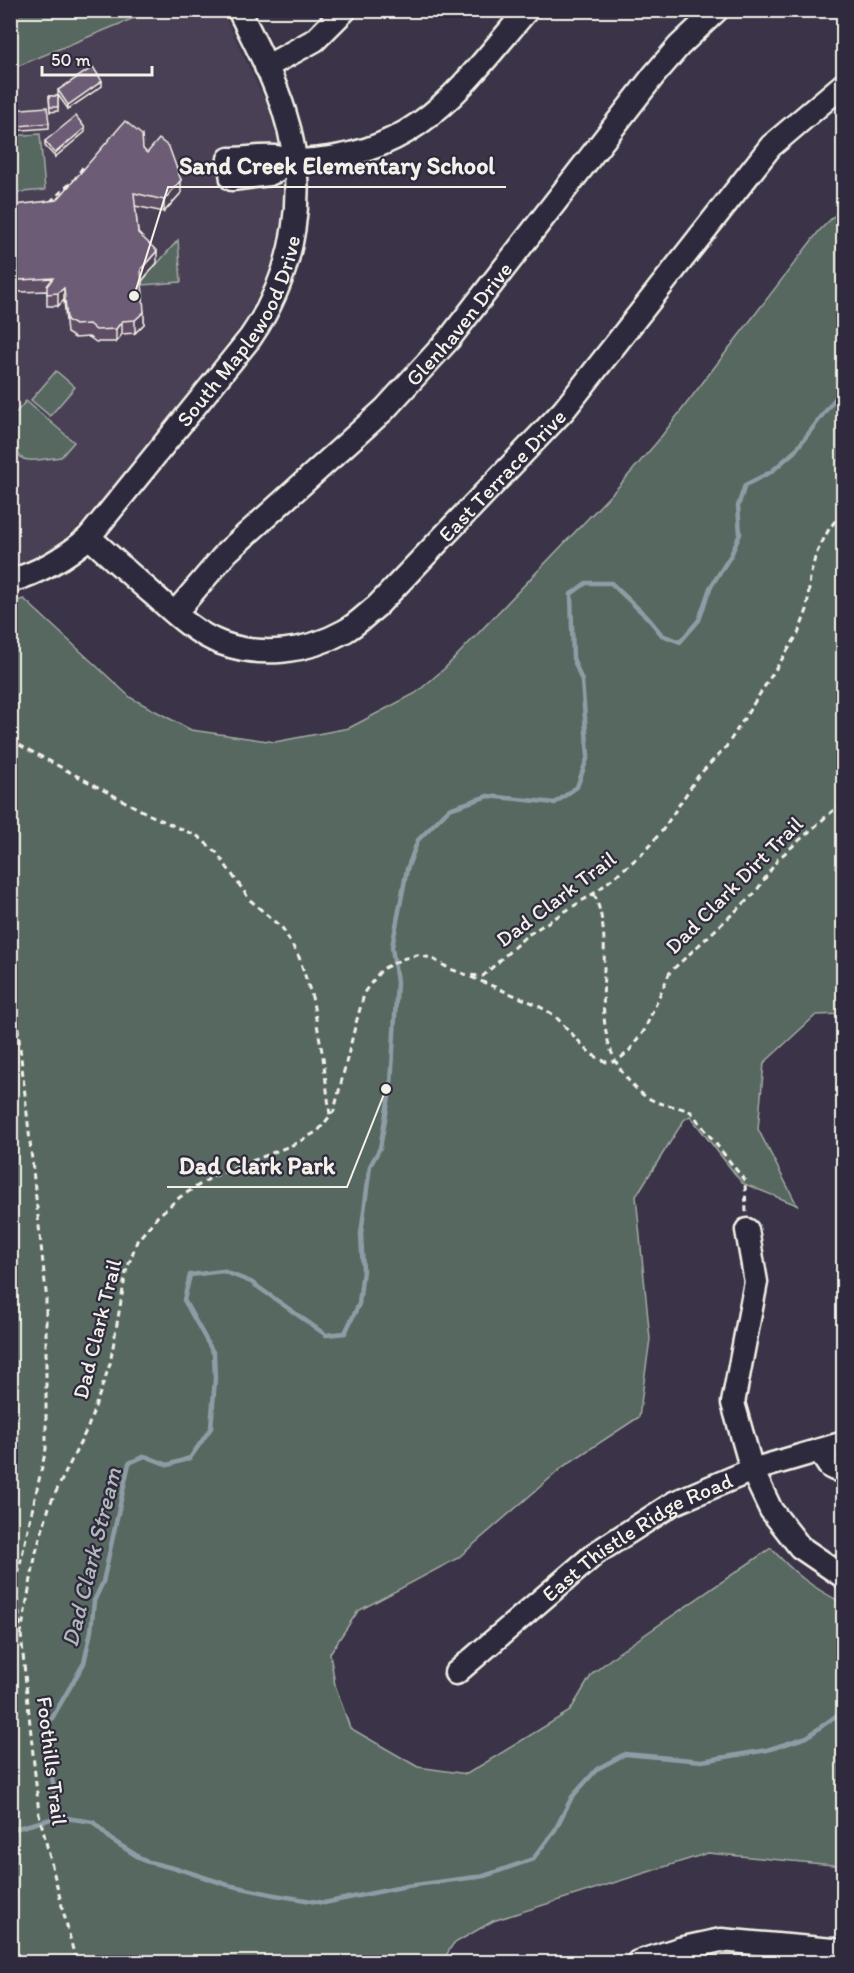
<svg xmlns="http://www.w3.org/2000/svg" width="854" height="1973" viewBox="0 0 854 1973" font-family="Itim,sans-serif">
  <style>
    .built { fill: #4a4056 }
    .green { fill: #566861; stroke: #a5aca4; stroke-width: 1.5 }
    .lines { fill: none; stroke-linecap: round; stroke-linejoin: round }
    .stream { stroke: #909ca5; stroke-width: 4.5 }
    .minor-casing { stroke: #f4f1e8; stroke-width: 27 }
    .path { stroke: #f4f1e8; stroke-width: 3; stroke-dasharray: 6 4.5; stroke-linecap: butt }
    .minor { stroke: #2f2a3d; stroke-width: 22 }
    .wall { fill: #5e4e65; stroke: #f4f1e8; stroke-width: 1.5 }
    .shaded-wall { fill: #4c4052; stroke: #f4f1e8; stroke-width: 1.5 }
    .building { fill: #6d5b75; stroke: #f4f1e8; stroke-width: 1.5 }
    .labels { text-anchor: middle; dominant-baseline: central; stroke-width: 4.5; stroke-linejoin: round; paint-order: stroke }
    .street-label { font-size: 22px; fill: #f4f1e8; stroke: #2f2a3d }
    .water-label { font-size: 24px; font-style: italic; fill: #b1b8bb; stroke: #2f2a3d }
    .leader { fill: none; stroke: #f4f1e8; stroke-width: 2 }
    .callout-dot { fill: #f4f1e8; stroke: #2f2a3d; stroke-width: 2 }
    .callout-label { font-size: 24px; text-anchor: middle; font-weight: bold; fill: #f4f1e8; stroke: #2f2a3d; stroke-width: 4.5; stroke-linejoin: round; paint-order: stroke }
  </style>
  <rect width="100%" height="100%" fill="#3b3448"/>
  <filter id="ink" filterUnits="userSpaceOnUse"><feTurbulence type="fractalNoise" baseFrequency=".0167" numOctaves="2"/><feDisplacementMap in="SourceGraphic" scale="12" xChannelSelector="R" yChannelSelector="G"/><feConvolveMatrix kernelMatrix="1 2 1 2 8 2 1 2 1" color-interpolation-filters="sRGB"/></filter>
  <g filter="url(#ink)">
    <path class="built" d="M11,11H222L267,105L278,143L283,179L281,219L272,262L263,286L244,322L90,516L56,546L23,563L11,566Z"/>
    <path class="green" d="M11,10H151V11L11,69Z
      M40,134L45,190L11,193V136Z
      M843,207V1014L816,1015L764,1063L758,1129L797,1205L742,1183L690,1116L684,1120L636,1196L650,1339L639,1417L564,1466L458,1558L358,1611L330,1653L335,1685L350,1728L418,1767L467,1774L570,1711L592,1674L618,1653L771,1548C795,1574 811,1587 843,1603V1866L708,1853L493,1921L453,1944L442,1962H11V602L24,599L131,698L191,730L275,742L349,728L416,693L445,668L619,486L657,442L819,231Z
      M178,240L181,282L142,285L141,282Z
      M56,371L75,387L50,416L31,400Z
      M26,401L74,442L61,457C11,464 19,463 13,416Z"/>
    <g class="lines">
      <path class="stream" d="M59,1817L93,1822L112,1840L145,1861L185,1871L228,1885L275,1895L324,1903L407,1886L484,1876L533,1859L555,1830L572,1797L597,1769L625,1754L702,1761L767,1750L807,1737L844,1710
        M10,1830L59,1817L44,1732L84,1663L91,1631L94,1601L103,1582L129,1463L145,1456L168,1465L190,1458L211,1428L215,1379L214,1354L184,1300L190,1275L223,1271L251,1282L326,1335L345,1333L359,1304L363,1270L361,1234L370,1166L380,1148L391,1085L397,982L392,947L407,869L418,840L449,809L488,796L555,803L577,787L588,756L582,681L573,658L571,594L586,583H611L648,618L662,635L680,642L699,620L710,588L731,555L740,534L738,506L745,485L771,472L795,451L844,387"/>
      <g class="minor-casing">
        <g id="minor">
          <path d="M266,67L315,40L345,10"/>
          <path d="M296,161L269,174L232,179L229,159C244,159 260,156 275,157C283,158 290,161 298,161C417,156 456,93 527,10"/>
          <path id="s1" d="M89,537C111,557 132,576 154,595C174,613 196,634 221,643C262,658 307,652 345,631C356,625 367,614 377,606L564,410L771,146L844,84"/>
          <path id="s2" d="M10,581C41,572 65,558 89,537L250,338C296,272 309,187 284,111C273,76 255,43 239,10"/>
          <path id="s3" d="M175,613L227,552L385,409L449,339L654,75L679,46L717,10"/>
          <path d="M747,1230L756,1282L733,1403L752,1470L771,1510L800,1547L844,1577"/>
          <path d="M821,1450C826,1462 828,1471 844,1470"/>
          <path id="s4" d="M456,1673L596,1553L674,1503L752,1470L844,1443"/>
          <path d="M638,1962L679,1949L721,1940L844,1951"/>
        </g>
      </g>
      <path class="path" d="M50,202L75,179L83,167
        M10,740L150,815L199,837L217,853L250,900L283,929L299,957L312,997L323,1057L330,1115
        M594,894C620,952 583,1021 625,1076C632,1085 641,1095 652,1100C664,1106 679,1106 691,1112L745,1181L746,1213
        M10,954L46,1292V1449L16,1582L20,1627
        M471,977L535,1004L554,1015L591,1054L606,1062H616L629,1051L644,1031L670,972L755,893L778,859L844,801
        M21,1634L39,1814L76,1962
        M10,1654L21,1633L36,1552L50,1504L88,1427L110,1364L126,1272L137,1241L158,1216L180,1197L212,1177L297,1143L318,1131L334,1111L356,1023L365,991L382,969L402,959L417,955L431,958L450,969L467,975L483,976L526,936L596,892L642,854L662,831L698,776L726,747L798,634L807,610L810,577L816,554L829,529L844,510"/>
      <use href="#minor" class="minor"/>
    </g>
    <path class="wall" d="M102,86L68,109L58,95V90Z
      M49,96H58V111L50,112Z
      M10,110L49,123V128L10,131Z
      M85,132L55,157L45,146V141Z
      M143,149L181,193L164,212L135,206L138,233L157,263L142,281L144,324L135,333L122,334L116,342H96L89,337L75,338L67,333L64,300L58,306H47V291L20,292L13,287V272L10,270V211L57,200Z"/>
    <path class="shaded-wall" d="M102,81V86L68,109V105Z
      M85,128V132L55,157V153Z
      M181,180V193L164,212V200Z
      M157,251V263L141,282V269Z
      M64,288V300L58,306V293Z
      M144,312V324L135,333V320Z
      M122,321V334L116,342V329Z"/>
    <path class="building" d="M93,67L102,81L68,105L58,90Z
      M49,96H58V107H50Z
      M47,107L49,123L10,127V110Z
      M76,116L85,128L55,153L45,141Z
      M125,121L142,135L143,149L147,153L159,139L169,147L181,180L164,200L134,193L138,233L157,251L141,269L144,312L135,320L122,321L116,329L96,330L89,324L75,325L67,320L64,288L58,293L47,294V286L53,278L20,280L13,274V260L10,258V211L15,205L57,200Z"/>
  </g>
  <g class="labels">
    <g class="street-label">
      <text stroke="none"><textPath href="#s3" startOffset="406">Glenhaven Drive</textPath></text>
      <text stroke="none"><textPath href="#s2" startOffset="348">South Maplewood Drive</textPath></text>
      <text stroke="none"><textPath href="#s1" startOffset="520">East Terrace Drive</textPath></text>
      <text transform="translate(734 885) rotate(-45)">Dad Clark Dirt Trail</text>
      <text transform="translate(556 899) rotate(-37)">Dad Clark Trail</text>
      <text transform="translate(97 1329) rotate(-76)">Dad Clark Trail</text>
      <text stroke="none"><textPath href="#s4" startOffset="228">East Thistle Ridge Road</textPath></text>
      <text transform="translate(52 1761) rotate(83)">Foothills Trail</text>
    </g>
    <g class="water-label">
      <text transform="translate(91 1557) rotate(-76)">Dad Clark Stream</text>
    </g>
  </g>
  <path class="leader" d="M134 296L168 187H506M386 1089L347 1187H167"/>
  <g class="callout-dot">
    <circle cx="134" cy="296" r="6"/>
    <circle cx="386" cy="1089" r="6"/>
  </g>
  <g class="callout-label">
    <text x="337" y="174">Sand Creek Elementary School</text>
    <text x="257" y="1174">Dad Clark Park</text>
  </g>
  <rect width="854" height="1973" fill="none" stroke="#2f2a3d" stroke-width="36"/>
  <rect x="18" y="18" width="818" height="1937" fill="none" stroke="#f4f1e8" stroke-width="2" filter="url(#ink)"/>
  <path d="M42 66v9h110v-9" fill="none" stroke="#f4f1e8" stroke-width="3"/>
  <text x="51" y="66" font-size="18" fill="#f4f1e8" stroke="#2f2a3d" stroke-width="4.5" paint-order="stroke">50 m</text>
</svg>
